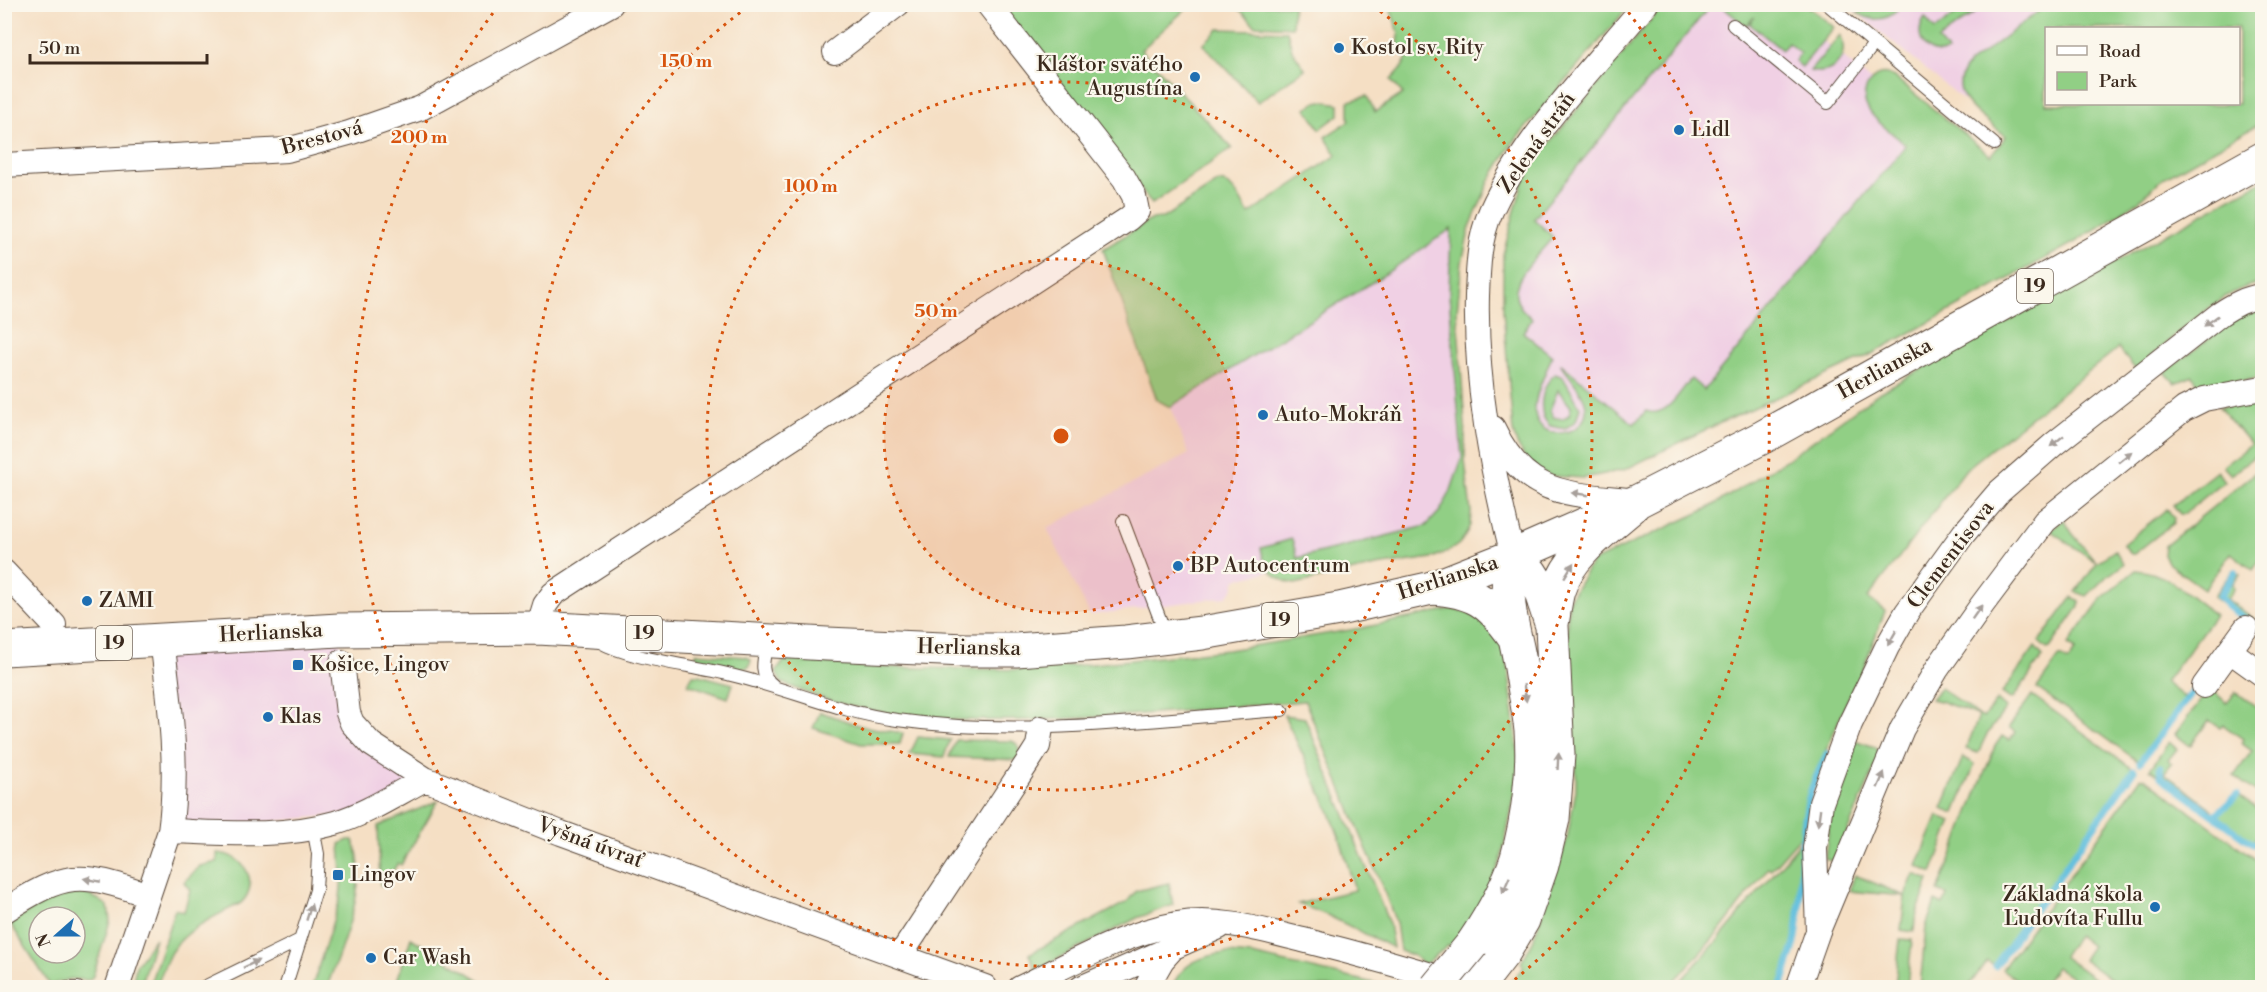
<svg xmlns="http://www.w3.org/2000/svg" width="2267" height="992" viewBox="0 0 2267 992" font-family="'Libre Bodoni',serif">
  <style>
    .built { fill: #f0d0e4; fill-rule: evenodd }
    .green { fill: #91cf85; stroke: #667c52; stroke-width: 1.5; fill-rule: evenodd }
    .lines { fill: none; stroke-linecap: round; stroke-linejoin: round }
    .stream { stroke: #5fbedd; stroke-width: 7 }
    .lane-casing { stroke: #574537; stroke-width: 14 }
    .street-casing { stroke: #574537; stroke-width: 26 }
    .secondary-casing { stroke: #574537; stroke-width: 35 }
    .primary-casing { stroke: #574537; stroke-width: 35 }
    .lane { stroke: #fff; stroke-width: 12 }
    .street { stroke: #fff; stroke-width: 24 }
    .secondary { stroke: #fff; stroke-width: 33 }
    .primary { stroke: #fff; stroke-width: 33 }
    .secondary-bridge-casing { stroke: #574537; stroke-width: 35; stroke-linecap: butt }
    .secondary-bridge { stroke: #fff; stroke-width: 33 }
    .oneway { fill: #a79f9a }
    .ring { fill: none; stroke: #d7540e; stroke-width: 3; stroke-dasharray: 3 6 }
    .poi-dot { fill: #1f6fb2; stroke: #fbf7ec; stroke-width: 2 }
    .labels { text-anchor: middle; dominant-baseline: central; stroke-width: 4.5; stroke-linejoin: round; paint-order: stroke }
    .shield { fill: #fbf7ec; stroke: #75685c; stroke-width: 1.5 }
    .shield-label { font-size: 20px; font-weight: bold; fill: #3b2a1e }
    .poi-label { font-size: 21px; fill: #3b2a1e; stroke: #fbf7ec; text-anchor: start }
    .street-label { font-size: 21px; fill: #3b2a1e; stroke: #fbf7ec }
    .centre { fill: #d7540e; stroke: #fbf7ec; stroke-width: 3 }
    .ring-label { font-size: 18px; text-anchor: middle; font-weight: bold; fill: #d7540e; stroke: #fbf7ec; stroke-width: 4.5; stroke-linejoin: round; paint-order: stroke }
  </style>
  <rect width="100%" height="100%" fill="#fbf7ec"/>
  <filter id="ink" filterUnits="userSpaceOnUse"><feTurbulence type="fractalNoise" baseFrequency=".0167" numOctaves="2"/><feDisplacementMap in="SourceGraphic" scale="12" xChannelSelector="R" yChannelSelector="G"/><feConvolveMatrix kernelMatrix="1 2 1 2 8 2 1 2 1" color-interpolation-filters="sRGB"/></filter>
  <filter id="wash" filterUnits="userSpaceOnUse"><feTurbulence type="fractalNoise" baseFrequency=".008" numOctaves="4" result="noise"/><feDisplacementMap in="SourceGraphic" scale="24" xChannelSelector="R" yChannelSelector="G"/><feGaussianBlur stdDeviation="1.35" result="paint"/><feColorMatrix in="noise" values="0 0 0 0 0 0 0 0 0 0 0 0 0 0 0 0 0 1.4 0 .05"/><feComposite in="paint" operator="in"/></filter>
  <g filter="url(#wash)">
    <rect width="100%" height="100%" fill="#f5dfc4"/>
    <path class="built" d="M1779,4L1989,179L1707,429L1624,470L1589,478L1559,477L1517,444L1513,432L1503,320V254L1511,223L1525,198L1689,5Z
      M1847,5H2262V122L2162,179L2135,204L2007,136ZM2046,28H2238V104H2046Z
      M1451,228L1449,294L1462,458L1450,493L1440,511L1432,521L1423,529L1370,550L1236,579L1233,589L1226,597L1090,615L1047,528L1189,454L1170,407L1379,278Z
      M339,630L348,713L425,779L359,813L170,831L162,640Z"/>
    <path class="green" d="M1969,4L1985,5L1938,40L1948,52C1926,58 1912,36 1925,18L1935,30Z
      M1001,5H1190L1141,50L1232,148L1152,204Z
      M1235,5H1293L1292,27L1255,25Z
      M1389,5H1630L1512,144L1490,180L1470,227L1462,262L1457,311L1465,426V461L1471,512L1470,525L1465,536L1459,544L1449,551L1432,558L1376,566L1295,584C1274,580 1264,568 1261,548L1292,539L1297,558L1426,526L1440,511L1450,493L1462,458L1449,294L1451,229L1379,278L1170,407L1157,400L1103,249L1152,219L1163,218L1219,182C1235,183 1241,203 1249,214L1337,155L1325,137L1349,121V101L1367,96L1375,112L1403,94L1391,80L1401,69L1408,56L1398,51L1399,33Z
      M1663,5H1711L1534,219L1553,237C1542,251 1513,277 1516,296C1517,306 1526,313 1532,319L1523,332L1552,356C1546,372 1535,393 1535,410C1535,445 1594,438 1585,402C1581,389 1567,374 1560,363L1634,424L1646,411C1667,419 1679,392 1691,379L1704,390L1906,145C1890,130 1846,106 1873,79C1879,73 1887,74 1894,77L1991,156L2006,136C1985,119 1941,95 1969,64L2047,5H2262V122L2162,179L2135,204L2077,241L1868,356L1707,429L1624,470L1584,478L1551,476L1538,470L1525,458L1517,444L1513,432L1503,310V254L1522,185L1528,172L1548,145ZM2046,28H2238V104H2046Z
      M1720,5H1806L1834,27L1802,67L1795,61L1800,53L1788,43L1782,50L1750,24L1754,17L1746,26Z
      M1875,5H1891L1897,11C1884,22 1871,21 1857,13Z
      M1219,29L1287,31L1292,50L1305,69L1258,102L1203,44Z
      M1840,35C1851,57 1833,77 1810,71Z
      M1322,101L1339,104V115L1320,129L1306,108L1316,102Z
      M2262,181V284C2224,284 2166,345 2136,370L2118,348L1966,469L1868,598L1885,611L1858,682L1855,683L1809,790L1805,806L1802,835L1771,870L1768,868L1718,933L1669,987L1532,988L1510,982L1524,967L1521,963L1533,941L1567,839L1576,790V752L1567,624L1569,600L1592,562L1709,508L1792,456L1880,392Z
      M2256,309H2262V377L2217,387L2215,381L2204,384V389L2201,390L2193,376L2175,383L2165,372L2241,315Z
      M1555,374L1563,377L1580,407L1576,421L1565,429L1550,426C1536,414 1541,385 1555,374ZM1558,390L1571,407L1569,415L1562,419L1553,417L1550,410Z
      M2262,402V458L2258,453L2231,475L2223,466L2251,445L2219,407Z
      M2262,467V557L2253,570L2231,553L2204,589L2169,564L2164,555L2165,546Z
      M2217,471L2224,481L2184,514H2180L2173,505Z
      M2167,509L2174,518L2173,523L2134,554H2131L2123,544Z
      M2064,519L2072,533L2097,563L2115,550L2124,564L2105,578L2087,596L2076,592L2097,563L2051,531Z
      M2136,570C2167,572 2191,597 2215,615L2165,682L2185,698L2194,685V692L2192,691L2139,762L2037,688L2060,656L2068,661L2076,650L2068,645L2102,598Z
      M2233,570L2240,574L2232,585L2235,588L2227,599L2262,625V633L2213,597Z
      M2072,597L2079,602V607L2050,648L2047,649L2039,642Z
      M1451,609L1469,612L1501,638L1508,666L1520,769L1501,860L1484,901L1452,947L1449,945L1424,965L1414,956L1400,951L1396,923L1384,891L1305,701C1229,707 1154,714 1077,718C977,723 874,725 781,682L776,672L784,661L795,659L865,667L1034,670L1228,650L1362,628Z
      M2035,647L2042,655V658L2013,698L2010,699L2002,693Z
      M696,653L747,657L751,660L749,667C730,672 713,665 696,657Z
      M693,675H699L733,684L728,698L688,684Z
      M1940,688L1983,718L1997,700L2006,708L1986,736L1978,753L1966,749L1979,716L1943,702L1931,699Z
      M2210,688L2227,703L2236,692L2262,711V797L2234,776L2252,751L2241,743L2243,739L2223,725L2220,728L2209,720L2190,746L2175,734Z
      M2032,695L2134,770L1994,966L1987,961L1968,987H1920L1926,927L1935,901L1943,905L1947,895L1938,891L1995,746L2002,736L2010,740L2015,732L2009,727Z
      M820,712L861,726L903,733L900,744H861L813,728Z
      M1284,715L1305,718L1374,886L1389,924L1393,948L1327,915L1298,904L1355,890L1341,842L1329,810Z
      M918,737L950,740L944,757L910,754Z
      M956,740L1012,741L1017,744L1020,753L1017,760L949,757Z
      M1854,740L1875,747L1881,754L1834,862L1825,859L1832,800L1854,749L1851,744Z
      M2169,742L2177,749L2168,760L2172,763L2164,773L2213,810L2210,814L2150,769Z
      M1963,757L1975,764L1955,813L1942,808Z
      M2141,778H2145L2262,864V987H2121L2083,959L2092,946L2078,935L2063,956L2106,987H2085L2056,967L2043,985L2038,982L2034,987H2027L2002,969Z
      M2238,795L2262,813V832L2254,842L2217,815Z
      M438,801L401,865L398,863L383,886L380,885L378,826Z
      M1938,816L1952,821L1932,873L1917,866Z
      M348,840H353C372,880 340,949 327,987H312L340,899L342,875L340,844Z
      M1802,840C1799,890 1800,942 1779,987H1675L1719,939Z
      M217,853C243,854 262,883 241,903C216,916 187,928 171,952C165,963 161,976 156,987H149L175,909L184,912L190,890L184,882L200,866L217,862Z
      M1914,874L1929,880L1915,919L1914,932L1901,930L1905,896L1849,891L1855,875L1905,896Z
      M1169,883L1173,905L1137,918L1036,970L1029,954L1127,902L1136,891Z
      M71,891C83,891 98,898 108,906L110,921L93,976L89,980L70,979L50,985L10,923L48,899ZM39,917H75V953H39Z
      M155,938L140,987L132,988L136,965Z
      M411,938L491,987H395Z
      M1900,939L1912,940L1907,987H1895Z
      M1227,953L1252,955L1391,987H1172C1182,963 1201,956 1227,953Z"/>
    <g class="lines">
      <path class="stream" d="M2235,572L2219,597L2229,607L2249,622
        M2140,762L2193,691
        M2160,767L2161,777L2253,844
        M2215,816C2222,808 2230,803 2237,795
        M1795,943C1804,898 1798,851 1807,807C1810,788 1819,771 1827,754
        M1995,966L2134,770
        M1781,988L1795,943"/>
    </g>
  </g>
  <g filter="url(#ink)">
    <g class="lines">
      <g class="lane-casing">
        <path id="lane" d="M1827,4L1994,144
          M1733,25L1828,103L1874,44
          M1123,521L1166,635
          M600,642C632,660 693,665 731,675C786,688 842,713 897,720C1025,738 1155,719 1282,710
          M767,643C764,658 758,674 773,685
          M67,988H78
          M202,988L300,940
          M285,988L316,890L318,854L313,828"/>
      </g>
      <g class="street-casing">
        <path id="street" d="M835,52L898,4
          M4,165L287,150L349,133L421,108L611,4
          M1493,428C1526,499 1569,493 1638,501
          M1513,556C1492,471 1475,384 1477,296C1478,267 1479,238 1491,211C1523,139 1595,65 1646,4
          M4,572L54,625
          M538,628L545,605L553,594L1128,219L1137,211L1134,196L1124,178L988,4
          M2230,651L2262,674
          M342,662L348,713L352,723L371,744L425,779L561,833L985,987
          M2204,686L2246,628
          M170,831C225,833 282,838 335,823C366,814 396,794 425,779
          M4,911C66,871 79,871 148,895
          M1818,931L1815,848L1821,803L1850,724L1887,647L1907,612L1964,533L1999,492L2054,444L2220,314C2234,305 2246,298 2262,296
          M900,956L1031,757L1038,746L1041,728
          M117,988L170,831C179,767 170,704 162,640
          M1020,988C1070,964 1121,934 1177,924C1219,917 1262,930 1303,940C1355,953 1406,967 1457,983
          M1081,988L1219,927
          M1146,988L1162,960L1171,950
          M1798,988L1818,931L1902,729L1937,669L1982,605L2045,521L2184,409L2204,399L2262,388"/>
      </g>
      <g class="secondary-casing">
        <path id="secondary" d="M1432,588C1474,591 1489,601 1513,635
          M1552,624C1554,613 1555,602 1558,591C1569,555 1605,530 1632,507
          M1473,943C1491,916 1507,889 1517,858C1528,819 1534,772 1531,731C1529,710 1524,689 1521,668C1514,624 1501,601 1513,556L1531,573L1538,584L1552,626L1558,755L1553,819L1542,865L1523,920L1504,952L1476,988"/>
      </g>
      <g class="primary-casing">
        <path id="primary" d="M4,649L339,630L538,628L827,644L965,650H1016L1126,642L1202,633L1339,609L1432,588L1513,556L1638,501L1763,437L2262,159"/>
      </g>
      <use href="#lane" class="lane"/>
      <use href="#street" class="street"/>
      <use href="#secondary" class="secondary"/>
      <use href="#primary" class="primary"/>
      <g class="secondary-bridge-casing">
        <path id="secondary-bridge" d="M1436,988L1473,943"/>
      </g>
      <use href="#secondary-bridge" class="secondary-bridge"/>
    </g>
    <defs><path id="oneway-solid" d="M-6-.8H1V-3.2L6.5 0L1 3.2V.8H-6Z" transform="scale(1.5)"/></defs>
    <g class="oneway">
      <use href="#oneway-solid" transform="translate(2211 321) rotate(143)"/>
      <use href="#oneway-solid" transform="translate(2057 441) rotate(141)"/>
      <use href="#oneway-solid" transform="translate(2125 457) rotate(-39)"/>
      <use href="#oneway-solid" transform="translate(1580 494) rotate(-172)"/>
      <use href="#oneway-solid" transform="translate(1569 570) rotate(-58)"/>
      <use href="#oneway-solid" transform="translate(1977 612) rotate(-55)"/>
      <use href="#oneway-solid" transform="translate(1892 638) rotate(120)"/>
      <use href="#oneway-solid" transform="translate(1525 693) rotate(81)"/>
      <use href="#oneway-solid" transform="translate(1558 761) rotate(-87)"/>
      <use href="#oneway-solid" transform="translate(1881 780) rotate(-67)"/>
      <use href="#oneway-solid" transform="translate(1819 817) rotate(98)"/>
      <use href="#oneway-solid" transform="translate(92 880) rotate(-169)"/>
      <use href="#oneway-solid" transform="translate(1506 885) rotate(114)"/>
      <use href="#oneway-solid" transform="translate(309 912) rotate(-73)"/>
      <use href="#oneway-solid" transform="translate(251 964) rotate(-26)"/>
    </g>
  </g>
  <circle cx="1061" cy="436" r="177" fill="#d7540e" fill-opacity=".12"/>
  <g class="ring">
    <circle cx="1061" cy="436" r="177"/>
    <circle cx="1061" cy="436" r="354"/>
    <path d="M1373 6A531 531 0 1 1 749 6"/>
    <path d="M615 986A708 708 0 0 1 499 5M1623 5A708 708 0 0 1 1507 986"/>
  </g>
  <g class="poi-dot">
    <circle cx="1339" cy="48" r="6"/>
    <circle cx="1195" cy="77" r="6"/>
    <circle cx="1679" cy="130" r="6"/>
    <circle cx="1263" cy="415" r="6"/>
    <circle cx="1178" cy="566" r="6"/>
    <circle cx="87" cy="601" r="6"/>
    <rect x="292" y="659" width="12" height="12" rx="3"/>
    <circle cx="268" cy="717" r="6"/>
    <rect x="332" y="869" width="12" height="12" rx="3"/>
    <circle cx="2155" cy="907" r="6"/>
    <circle cx="371" cy="958" r="6"/>
  </g>
  <g class="labels">
    <g class="shield">
      <rect x="2017" y="269" width="36" height="34" rx="4.5"/>
      <rect x="1262" y="603" width="36" height="34" rx="4.5"/>
      <rect x="626" y="616" width="36" height="34" rx="4.5"/>
      <rect x="96" y="626" width="36" height="34" rx="4.5"/>
    </g>
    <g class="shield-label">
      <text x="2035" y="286">19</text>
      <text x="1280" y="620">19</text>
      <text x="644" y="633">19</text>
      <text x="114" y="643">19</text>
    </g>
    <g class="poi-label">
      <text x="1351" y="48">Kostol sv. Rity</text>
      <text x="1183" y="65" text-anchor="end">Kláštor svätého<tspan x="1183" dy="24">Augustína</tspan></text>
      <text x="1691" y="130">Lidl</text>
      <text x="1275" y="415">Auto-Mokráň</text>
      <text x="1190" y="566">BP Autocentrum</text>
      <text x="99" y="601">ZAMI</text>
      <text x="310" y="665">Košice, Lingov</text>
      <text x="280" y="717">Klas</text>
      <text x="350" y="875">Lingov</text>
      <text x="2143" y="895" text-anchor="end">Základná škola<tspan x="2143" dy="24">Ľudovíta Fullu</tspan></text>
      <text x="383" y="958">Car Wash</text>
    </g>
    <g class="street-label">
      <text transform="translate(322 138) rotate(-15)">Brestová</text>
      <text transform="translate(1537 143) rotate(-55)">Zelená stráň</text>
      <text transform="translate(1885 369) rotate(-29)">Herlianska</text>
      <text transform="translate(1951 555) rotate(-53)">Clementisova</text>
      <text transform="translate(1448 578) rotate(-18)">Herlianska</text>
      <text transform="translate(271 633) rotate(-3)">Herlianska</text>
      <text transform="translate(969 648) rotate(1)">Herlianska</text>
      <text transform="translate(590 843) rotate(20)">Vyšná úvrať</text>
    </g>
  </g>
  <circle cx="1061" cy="436" r="9" class="centre"/>
  <g class="ring-label">
    <text x="686" y="67">150 m</text>
    <text x="419" y="143">200 m</text>
    <text x="811" y="192">100 m</text>
    <text x="936" y="317">50 m</text>
  </g>
  <rect width="2267" height="992" fill="none" stroke="#fbf7ec" stroke-width="24"/>
  <rect x="2045" y="27" width="195" height="78" fill="#fbf7ec" stroke="#aea59a" stroke-width="1.5"/>
  <rect x="2057" y="46" width="30" height="9" fill="#ffffff" stroke="#aea59a" stroke-width="1.5"/>
  <text x="2099" y="57" font-size="18" fill="#3b2a1e">Road</text>
  <rect x="2057" y="72" width="30" height="18" fill="#91cf85" stroke="#aea59a" stroke-width="1.5"/>
  <text x="2099" y="87" font-size="18" fill="#3b2a1e">Park</text>
  <g transform="translate(57 935) rotate(249)"><circle r="28" fill="#fbf7ec" stroke="#aea59a" stroke-width="1.5"/>
  <path d="M0-4.5L10 22L0 15L-10 22Z" fill="#1f6fb2"/>
  <text y="-9" font-size="16" font-weight="bold" text-anchor="middle" fill="#3b2a1e">N</text>
  </g>
  <path d="M30 54v9h177v-9" fill="none" stroke="#3b2a1e" stroke-width="3"/>
  <text x="39" y="54" font-size="18" fill="#3b2a1e" stroke="#fbf7ec" stroke-width="4.5" paint-order="stroke">50 m</text>
</svg>
